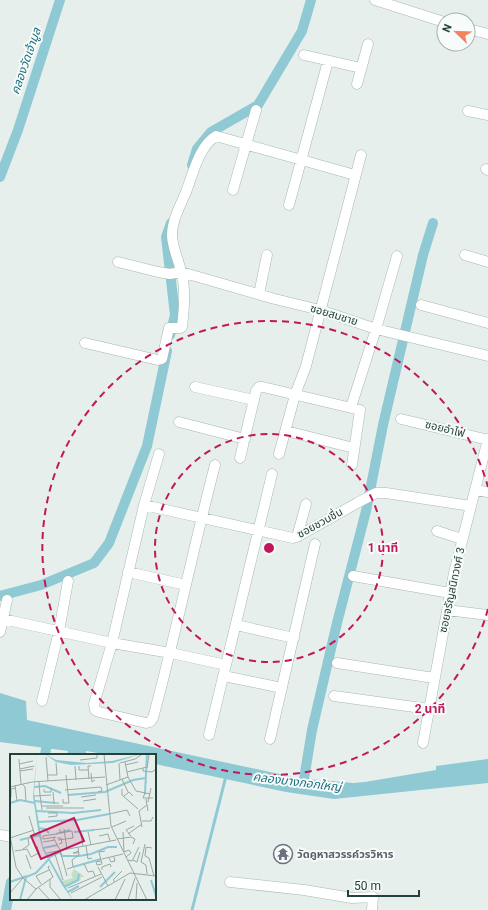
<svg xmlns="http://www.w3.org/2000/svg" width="488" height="910" viewBox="0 0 488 910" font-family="Roboto,'Noto Sans Thai',sans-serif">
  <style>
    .water { fill: #8ec9d4 }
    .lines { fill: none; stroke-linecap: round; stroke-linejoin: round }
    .stream { stroke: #8ec9d4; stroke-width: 3 }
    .canal { stroke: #8ec9d4; stroke-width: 10 }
    .minor-casing { stroke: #a8b8b2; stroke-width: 11 }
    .minor { stroke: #fff; stroke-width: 10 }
    .ring { fill: none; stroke: #c2185b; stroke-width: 2; stroke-dasharray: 7 5 }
    .labels { text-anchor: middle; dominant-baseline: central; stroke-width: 4; stroke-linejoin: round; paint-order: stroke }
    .street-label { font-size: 11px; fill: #24423a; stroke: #f7fbf9 }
    .worship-label { font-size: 11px; font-weight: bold; fill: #5b616d; stroke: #f7fbf9; text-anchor: start }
    .water-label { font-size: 12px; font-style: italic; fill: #1c6f80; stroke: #f7fbf9 }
    .inset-river { fill: none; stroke: #8ec9d4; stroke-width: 2 }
    .inset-road { fill: none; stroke: #98aaa4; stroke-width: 1 }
    .view { fill: #c2185b; fill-opacity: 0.15; stroke: #c2185b; stroke-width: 2 }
    .inset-edge { fill: none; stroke: #24423a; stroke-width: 2 }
    .centre { fill: #c2185b; stroke: #f7fbf9; stroke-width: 2 }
    .ring-label { font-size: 12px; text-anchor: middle; font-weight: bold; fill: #c2185b; stroke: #f7fbf9; stroke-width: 4; stroke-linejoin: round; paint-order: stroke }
  </style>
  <rect width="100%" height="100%" fill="#e6efeb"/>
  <path class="water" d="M0,693L26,701L27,720L298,778L353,783L365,782L436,770V766L488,759V783L334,799L286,792L155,764V755H109L86,751V755H67L68,751L0,742Z"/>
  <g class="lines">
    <path class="stream" d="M192,910L226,776"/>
    <path class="canal" d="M192,165L197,149L211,132L258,105L302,31L311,0
      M0,177L18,130L60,0
      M170,335L175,315L166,237L171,223
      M0,596L41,585L94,563L109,543L147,446L167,351
      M45,755L48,737
      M303,785L312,730L337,623L366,511L383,425L423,255L433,223
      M6,910L11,882"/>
    <g class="minor-casing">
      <path id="minor" d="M375,0L444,22
        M468,29L488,34
        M304,55L361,68
        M357,84L368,44
        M468,111L488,115
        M486,169L488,170
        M233,190L256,110
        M289,205L328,61
        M465,255L488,262
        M118,262L158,272L170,274L181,272L275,299L320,310L376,329L488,356
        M259,294L267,255
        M421,305L488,323
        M85,343L158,360L162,359L169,328H180L182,327C184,309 186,289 181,271C178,259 173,249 172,236C172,220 180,206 186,192C193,174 199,146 216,136L355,175
        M195,387L254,400
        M351,407L376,329L397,256
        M401,419L488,440
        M179,422L245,439
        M286,431L354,448
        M159,454L144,505L112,643L94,704L95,710L99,712L146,723L150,722L153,718C176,634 193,549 215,465
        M279,454L295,395L306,366L361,155
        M240,458L256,391L259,387H263L360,410L352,465
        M475,490L488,492
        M144,505L293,538L297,537L357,503L376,493H386L471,506
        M437,531L462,539
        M297,537L306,504
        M128,572L186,585
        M353,576L450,593
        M447,610L488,615
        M3,619L112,643L171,653L226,665
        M236,625L294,638
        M0,632L7,600
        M337,663L434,678
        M224,676L282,688
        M334,696L429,709
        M42,701L59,631L68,581
        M209,735L272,474
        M270,739L315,544
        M423,743L454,573L488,439
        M0,835L11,837
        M230,882L304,890L352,898L373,897L372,910"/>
    </g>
    <use href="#minor" class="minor"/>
  </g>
  <g class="ring">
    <circle cx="269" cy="548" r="114"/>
    <path d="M488 609A227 227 0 1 1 488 487"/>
  </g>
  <defs>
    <g id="temple-ring" transform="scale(1)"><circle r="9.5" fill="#f7fbf9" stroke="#6b7280" stroke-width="1.5"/><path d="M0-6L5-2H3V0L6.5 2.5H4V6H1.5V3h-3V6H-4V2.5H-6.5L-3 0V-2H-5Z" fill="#6b7280"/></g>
  </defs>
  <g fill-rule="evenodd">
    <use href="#temple-ring" x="283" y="854"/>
  </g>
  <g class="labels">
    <g class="street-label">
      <text transform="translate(334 315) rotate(17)">ซอยสมชาย</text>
      <text transform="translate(445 429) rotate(14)">ซอยอำไฟ</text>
      <text transform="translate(320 523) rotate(-29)">ซอยชวนชื่น</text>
      <text transform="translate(452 590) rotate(-78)">ซอยจรัญสนิทวงศ์ 3</text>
    </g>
    <g class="worship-label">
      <text x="297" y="854">วัดคูหาสวรรค์วรวิหาร</text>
    </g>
    <g class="water-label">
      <text transform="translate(26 61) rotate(-71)">คลองวัดเจ้ามูล</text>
      <text transform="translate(297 782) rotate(7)">คลองบางกอกใหญ่</text>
    </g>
  </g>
  <g transform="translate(10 754)">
    <rect width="146" height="146" fill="#e6efeb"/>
    <path d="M64,115L74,122L70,124L71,126L55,134L52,127L63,124L61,120Z" fill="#bfe0c8"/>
    <path d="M27,0L24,40L33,93L63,146L52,131L33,96L29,82L23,43ZM35,0L46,6L77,9L102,7L131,0L103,9L61,11L46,8Z" fill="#8ec9d4"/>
    <path class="inset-river" d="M24,33L35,32L51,39M135,40L137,0M58,41L95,38L123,26L136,24M25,47L45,49M0,49L10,46L25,49M26,57L63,59L91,56M28,68L67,66L99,60M28,74L35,75L39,79M64,78L84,76M46,80L60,76M10,86L30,81M33,94L48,91M38,104L50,98L52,102H69L81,100L98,93H107M63,113L91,105M141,126L146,142M0,128L17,122M54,133L68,126L69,120M90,133L105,118M58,138L69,132M10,146L16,123L26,119L39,105"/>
    <path class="inset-road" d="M94,0L101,72L137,146M36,3L38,27M9,5L11,30M70,6L87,4V0M115,8L118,23L126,37L140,40M109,9L110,26M110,9L125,5L131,1M9,10L23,7M115,11L128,8M65,12L66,26M69,12V16H78M133,14V17L142,18L146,15M137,14L139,1M10,15L24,12M10,17L23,15M117,18L137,13M81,19L82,28L85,26M37,21H47L46,9M79,25L78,12H81M112,25L118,38M29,28L30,41M12,30L15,33L16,47M5,31L7,47M96,31L118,23M0,33L22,28L95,23M34,35V38H41V34M112,35V41L128,55M55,36L91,33L92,37L88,38M43,38L44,49H49M135,39L133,44H143M30,41L32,56M24,42L41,41M114,42L119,38L123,42M1,43V35L6,34M71,43L86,41M53,45V49H59L56,21M136,45L138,57M73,47L86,45M138,48L141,34M32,52H53M36,54H74M38,59H47V62L38,63M99,60L117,56L120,62M19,62L25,82M132,67H141L143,63M102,73L116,67M132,73L129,57L137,51M50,75V79L62,77L63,84M54,75L57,95M83,76L100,74M78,78L81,91M113,78L114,98M46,80L33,82V85L46,83M118,80L132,70M71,81L73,93M0,82L6,113L13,124L26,135L17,146M89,82L98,80L100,87M121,82L116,76L124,72M43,83L50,96M0,84L24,76M47,84H51L52,89L49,90M107,85L121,83L125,85L123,90M48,86L63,84M33,88L45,86M135,90L131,108L136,111L137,120M76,92L78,105L82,104M142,94L136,93L135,102L139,104L144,122M13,95L19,91L18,85M50,96L57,122M5,97L17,95L21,103L29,99L27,92M44,97L53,126M69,97L63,99H69M114,98L119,96L121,99L116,103M37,99L106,86M16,101L21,115M99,104L101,108L105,107L104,103M92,105L113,100M118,106L122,107L129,93M123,106L127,108L130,98M91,107L86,108L87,111L92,110L89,98L95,97M74,110L78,118L83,117L85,122M88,113L98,132M57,115L63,113L62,106L69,101L68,93M92,116V113L100,110L101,113M40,125V133L51,146M105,128L103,126L112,117M31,130L26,122L39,116M28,133L39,145M58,134L91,120M26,135L43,123L38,113L40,112M0,139L13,124M61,139L92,123M74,146L120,119L146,122M105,146L115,125M118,146L125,124M126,146L127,129"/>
    <path class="view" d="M64,64L74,87L31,105L21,82Z"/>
    <rect width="146" height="146" class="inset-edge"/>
  </g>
  <circle cx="269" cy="548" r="6" class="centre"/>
  <g class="ring-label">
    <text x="383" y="552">1 นาที</text>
    <text x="430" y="713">2 นาที</text>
  </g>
  <g transform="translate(456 32) rotate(293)"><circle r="19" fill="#f7fbf9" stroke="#a3b1ad"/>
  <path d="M0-3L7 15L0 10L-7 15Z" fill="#f4845f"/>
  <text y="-6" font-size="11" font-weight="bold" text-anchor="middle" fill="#24423a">N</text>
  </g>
  <path d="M348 890v6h71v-6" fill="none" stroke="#24423a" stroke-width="2"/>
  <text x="354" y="890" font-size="12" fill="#24423a" stroke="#f7fbf9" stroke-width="3" paint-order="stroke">50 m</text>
</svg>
